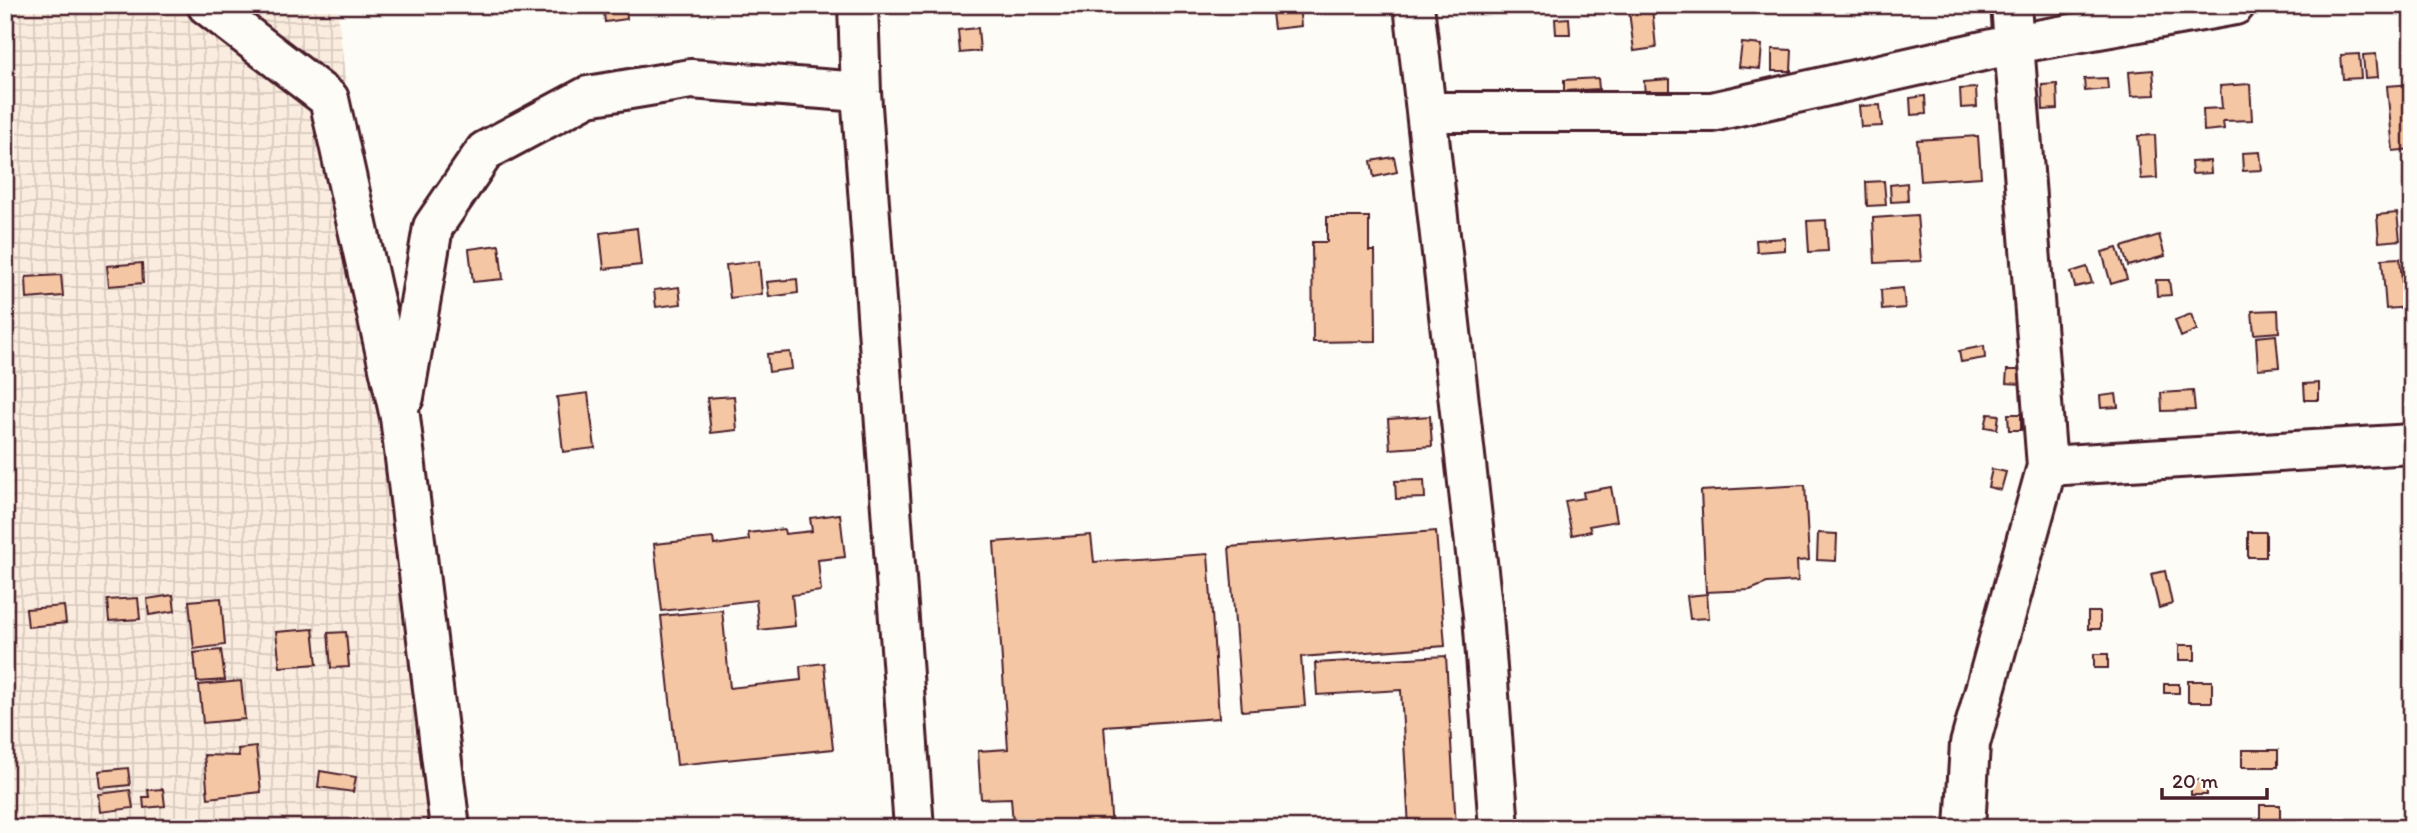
<svg xmlns="http://www.w3.org/2000/svg" width="2417" height="833" viewBox="0 0 2417 833" font-family="Itim,sans-serif">
  <style>
    .industrial { fill: url(#industrial-grid) }
    .building { fill: #f4c6a3; stroke: #4a1f2b; stroke-width: 2 }
    .lines { fill: none; stroke-linecap: round; stroke-linejoin: round }
    .minor-casing { stroke: #4a1f2b; stroke-width: 44 }
    .minor { stroke: #fdfcf7; stroke-width: 38 }
  </style>
  <defs>
    <pattern id="industrial-grid" width="8" height="8" patternUnits="userSpaceOnUse" patternTransform="scale(1.75)"><rect width="8" height="8" fill="#faecde"/><path d="M0 4h8M4 0v8" fill="none" stroke="#d8cabf"/></pattern>
  </defs>
  <rect width="100%" height="100%" fill="#fdfcf7"/>
  <filter id="ink" filterUnits="userSpaceOnUse"><feTurbulence type="fractalNoise" baseFrequency=".0143" numOctaves="2"/><feDisplacementMap in="SourceGraphic" scale="14" xChannelSelector="R" yChannelSelector="G"/><feConvolveMatrix kernelMatrix="1 2 1 2 8 2 1 2 1" color-interpolation-filters="sRGB"/></filter>
  <g filter="url(#ink)">
    <path class="industrial" d="M5,5H337L430,828H5Z"/>
    <path class="building" d="M603,5H626L627,19L605,22Z
      M1271,5H1299L1301,26L1274,29Z
      M1652,8L1656,48L1634,51L1629,11Z
      M1569,18L1570,34H1556L1555,19Z
      M978,28L980,51L960,53L958,30Z
      M1742,43L1762,45L1760,69L1739,67Z
      M1772,49L1792,50L1791,71H1772Z
      M2359,54L2361,78L2343,79L2341,55Z
      M2376,54L2378,77L2365,78L2363,55Z
      M2153,70L2155,95L2131,96L2129,72Z
      M1598,78L1599,89L1564,91V80Z
      M2107,78L2108,89L2085,91L2084,79Z
      M1670,79V95L1645,96L1644,81Z
      M2057,84L2058,109L2043,110L2042,85Z
      M2250,84L2252,120L2223,121L2224,129L2204,131L2203,109L2222,108L2220,86Z
      M2412,84V149L2393,151L2387,86Z
      M1976,88L1977,107L1961,108L1960,89Z
      M1925,96L1926,114L1911,115L1910,98Z
      M1880,105L1882,126L1861,127L1859,106Z
      M2155,135L2157,178L2141,179L2138,136Z
      M1978,136L1981,177L1920,181L1917,140Z
      M2260,152L2262,170L2243,171L2242,153Z
      M1394,157L1397,172L1374,177L1371,161Z
      M2210,161L2211,173L2192,174L2191,162Z
      M1884,181L1886,205L1867,206L1866,182Z
      M1907,183L1908,201L1891,202L1890,185Z
      M2397,213L2400,240L2379,242L2377,215Z
      M1917,215L1921,261L1875,263L1873,218Z
      M1327,217H1369V251H1375L1376,341L1313,342L1312,242H1327Z
      M1826,220L1828,251L1809,252L1807,221Z
      M637,228L641,265L604,269L600,233Z
      M2159,235L2165,256L2128,266L2122,247Z
      M1785,238V250L1757,252L1756,240Z
      M499,245L503,279L473,282L469,249Z
      M2117,248L2127,279L2111,284L2102,252Z
      M2400,258L2402,282L2407,281L2409,307L2386,309L2382,259Z
      M759,261L762,294L730,298L726,265Z
      M142,263L143,283L109,286L107,266Z
      M2087,267L2092,283L2075,287L2071,272Z
      M61,275L63,296L27,299L26,277Z
      M797,279L798,293L769,297L767,282Z
      M2156,280H2169L2171,295L2157,296Z
      M679,287L681,304L656,307L654,290Z
      M1903,288L1905,308L1882,310L1881,290Z
      M2278,310L2279,332L2254,334L2252,311Z
      M2191,314L2197,330L2181,337L2175,320Z
      M2276,335L2279,367L2258,369L2256,337Z
      M1984,346L1985,358L1961,362L1959,351Z
      M790,352L792,369L769,372L767,354Z
      M2007,370H2024L2023,384L2006,383Z
      M2319,383V400H2305L2304,384Z
      M2193,391L2195,410L2162,411L2161,393Z
      M588,393L595,448L563,452L557,397Z
      M2116,394L2118,407L2101,408L2100,396Z
      M734,396L737,430L711,433L707,398Z
      M1988,414L1999,415L1997,429L1985,427Z
      M2008,414H2021V430H2009Z
      M1430,416L1432,446L1390,449L1388,419Z
      M1992,469L2006,472L2001,490L1988,487Z
      M1424,480L1425,498L1396,499L1395,481Z
      M1805,485L1809,560L1797,561L1798,581L1767,583L1750,590L1706,592L1701,491Z
      M1611,487L1617,521L1589,526L1591,531L1572,535L1565,501L1584,498L1583,492Z
      M840,514L845,557L818,560L821,591L792,595L795,626L759,630L756,600L662,611L654,544L713,538L714,545L749,540L748,533L784,529L785,534L812,531L810,518Z
      M1436,531L1445,646L1301,657L1305,706L1242,711L1229,547Z
      M2248,532H2266V557H2248Z
      M1818,533L1837,534L1836,561L1817,560Z
      M1091,535L1094,562L1208,554L1219,718L1104,726L1112,828H1043V822L1013,824L1011,798L981,799L978,751L1008,749L994,542Z
      M2165,571L2172,604L2159,608L2151,574Z
      M1707,594L1709,618L1690,619L1687,596Z
      M173,595L175,611L149,615L147,599Z
      M138,598L140,619L109,621L107,600Z
      M221,598L225,645L194,649L189,601Z
      M64,606L66,623L28,627L26,609Z
      M722,610L730,688L801,680L800,666L824,663L833,749L677,765L661,616Z
      M2088,612H2100V629H2088Z
      M313,629L317,664L280,667L276,632Z
      M346,632L349,667L331,668L328,633Z
      M2179,645H2195V660H2179Z
      M221,650L225,680L197,682L194,653Z
      M2094,654H2108V668H2094Z
      M1446,656L1456,828H1409L1401,690L1317,695L1315,663Z
      M241,681L245,719L203,723L199,685Z
      M2188,681H2212V702H2188Z
      M2164,684H2179V693H2164Z
      M256,747L261,792L208,798L204,755L239,756L238,749Z
      M2242,750H2278V767H2242Z
      M128,768L130,785L101,788L99,771Z
      M320,771L356,777L353,792L318,787Z
      M2191,780H2207V795H2191Z
      M163,789L165,806L144,808L143,797H149L148,790Z
      M130,790L133,808L101,812L99,794Z
      M2260,805H2280V822H2260Z"/>
    <g class="lines">
      <g class="minor-casing">
        <path id="minor" d="M207,5L329,99L400,417L450,828
          M858,5L861,92L914,828
          M1414,5L1483,615L1499,828
          M1426,112H1712L2014,44L2235,5
          M404,397L433,227L485,151L588,96L691,79L861,92
          M2047,466L2412,444
          M1965,828L1970,744L2047,466L2011,5"/>
      </g>
      <use href="#minor" class="minor"/>
    </g>
  </g>
  <rect width="2417" height="833" fill="none" stroke="#fdfcf7" stroke-width="28"/>
  <rect x="14" y="14" width="2389" height="805" fill="none" stroke="#4a1f2b" stroke-width="2.5" filter="url(#ink)"/>
  <path d="M2162 788v10h105v-10" fill="none" stroke="#4a1f2b" stroke-width="3.5"/>
  <text x="2172" y="788" font-size="21" fill="#4a1f2b" stroke="#fdfcf7" stroke-width="5" paint-order="stroke">20 m</text>
</svg>
